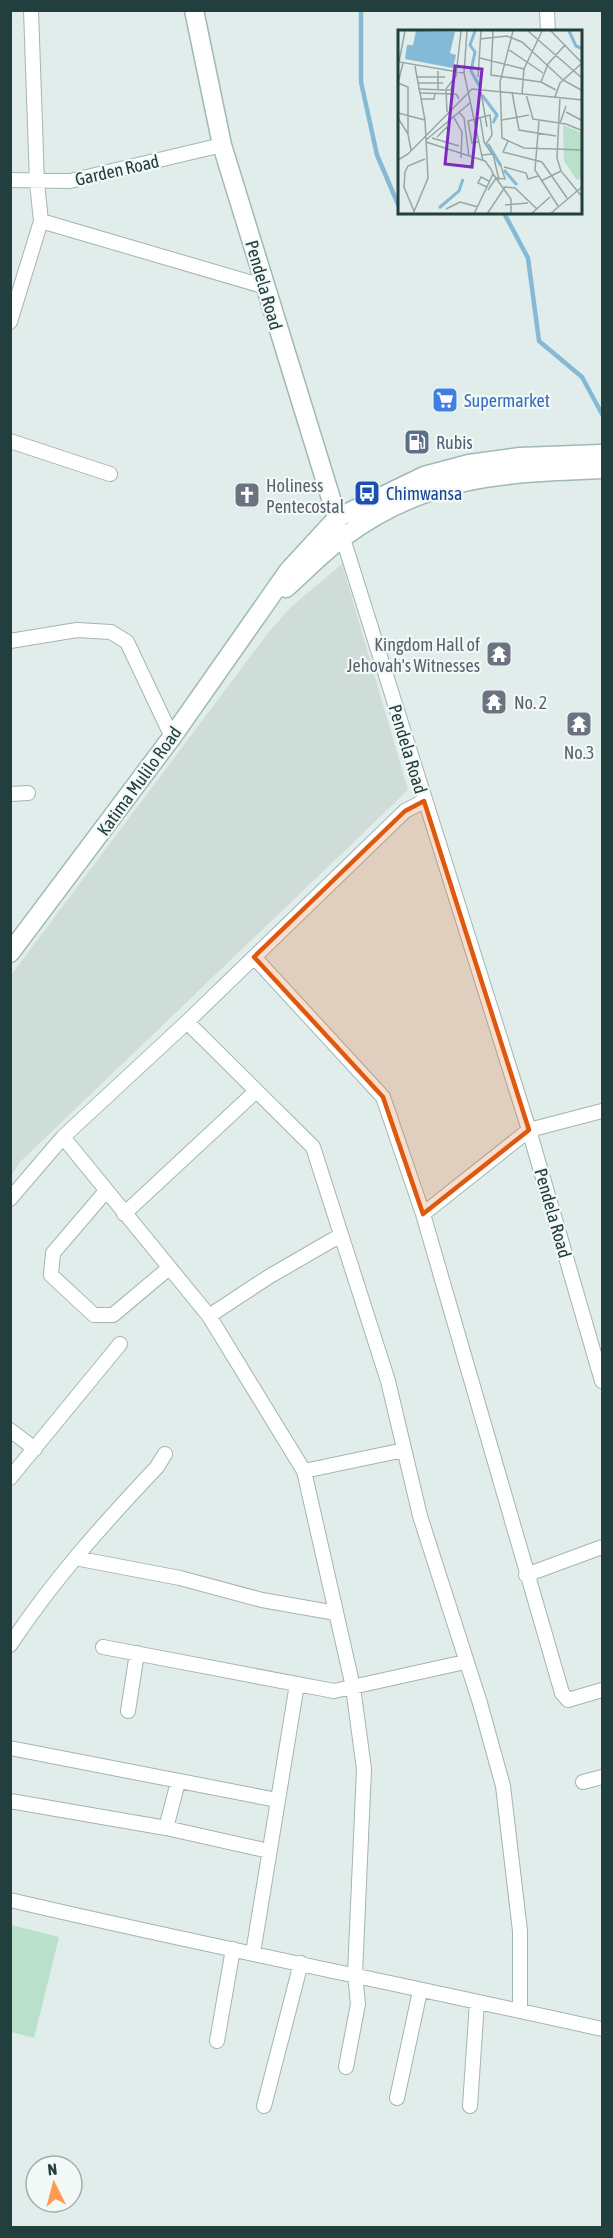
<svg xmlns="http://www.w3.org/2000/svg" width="613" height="2238" viewBox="0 0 613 2238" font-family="'Asap Condensed',sans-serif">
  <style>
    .built { fill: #cfddd9 }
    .green { fill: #b8e0cb }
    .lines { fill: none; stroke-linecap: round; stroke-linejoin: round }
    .stream { stroke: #85bad6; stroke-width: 4.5 }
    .street-casing { stroke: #a3b5b3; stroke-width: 16 }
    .secondary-casing { stroke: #9fb9b5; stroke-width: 21 }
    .street { stroke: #fff; stroke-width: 14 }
    .secondary { stroke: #fff; stroke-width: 18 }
    .marked { fill: #de580e; fill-opacity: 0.2; stroke: #de580e; stroke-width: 4.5; stroke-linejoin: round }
    .labels { text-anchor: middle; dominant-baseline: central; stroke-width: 4.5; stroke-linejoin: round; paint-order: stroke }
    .street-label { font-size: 18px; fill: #203f3d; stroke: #f2f9f7 }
    .shop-label { font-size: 18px; fill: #366cbe; stroke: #f2f9f7; text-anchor: start }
    .service-label { font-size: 18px; fill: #4e5e75; stroke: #f2f9f7; text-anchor: start }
    .worship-label { font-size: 18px; fill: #5b616d; stroke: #f2f9f7; text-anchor: start }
    .transit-label { font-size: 18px; fill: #164399; stroke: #f2f9f7; text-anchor: start }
    .inset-river { fill: none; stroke: #85bad6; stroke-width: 3 }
    .inset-road { fill: none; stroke: #94a7a5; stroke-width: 1.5 }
    .view { fill: #7b2cbf; fill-opacity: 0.15; stroke: #7b2cbf; stroke-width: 3 }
    .inset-edge { fill: none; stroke: #203f3d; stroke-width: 3 }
  </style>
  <rect width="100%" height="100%" fill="#e1edea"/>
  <path class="built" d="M342,564L408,790L20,1162L11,1176V975L268,633L290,608Z"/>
  <path class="green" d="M11,1925L59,1937L34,2038L11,2032Z"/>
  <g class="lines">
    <path class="stream" d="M361,10V82L377,155L400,209
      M504,213L528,258L539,341L582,377L602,414"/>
    <g class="street-casing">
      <path id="street" d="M547,10L548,32
        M10,180L70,181L222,145
        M41,221L266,287
        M10,322L41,221L37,183L31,10
        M10,441L110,474
        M340,529L529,1130L602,1381
        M10,641L77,630L111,632L127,642L172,737
        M10,794L28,793
        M254,957L383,1097L423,1214
        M187,1022L313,1147L388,1381L420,1516L480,1703L503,1786L520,1931V2010
        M602,1111L529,1130L423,1214L562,1693L568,1700L602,1690
        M63,1137L209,1316L304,1471L353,1687L364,1769L355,1974L358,2004L346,2067
        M106,1191L53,1253L51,1275L94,1315H113L169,1268
        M10,1199L63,1137L187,1022L405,811L424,801
        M124,1214L255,1092
        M209,1316L270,1276L341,1235
        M10,1430L35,1449
        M304,1471L404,1450
        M10,1478L120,1344
        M75,1558L180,1578L262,1600L336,1613
        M526,1575L602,1547
        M10,1645C53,1580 104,1523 157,1467L165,1454
        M103,1647L334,1691L465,1662
        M128,1711L137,1653
        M10,1748L277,1800
        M583,1782L602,1777
        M10,1801L166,1828L269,1851
        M166,1828L178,1782
        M10,1900C207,1946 405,1985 602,2029
        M253,1953L297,1684
        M217,2041L233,1949
        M397,2098L420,1991
        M264,2106L301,1963
        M470,2106L477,2002"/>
    </g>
    <g class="secondary-casing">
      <path id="secondary" d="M194,10L222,145L337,518
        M286,588C305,571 324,551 345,536C428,475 504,473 602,469
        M10,953L172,737L289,570L337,518L424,476L469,464L520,457L602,454"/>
    </g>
    <use href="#street" class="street"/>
    <use href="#secondary" class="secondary"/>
  </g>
  <path class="marked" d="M424,801L529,1130L423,1214L383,1097L254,957L405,811Z"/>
  <defs>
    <g id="supermarket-square" transform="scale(1.35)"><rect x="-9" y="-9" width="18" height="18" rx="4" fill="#3f7fe0" stroke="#f2f9f7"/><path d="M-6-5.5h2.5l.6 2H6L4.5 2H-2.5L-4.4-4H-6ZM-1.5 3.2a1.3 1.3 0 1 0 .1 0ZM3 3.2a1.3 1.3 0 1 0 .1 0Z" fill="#fff"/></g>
    <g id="fuel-square" transform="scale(1.35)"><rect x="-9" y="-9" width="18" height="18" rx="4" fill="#5c6f8a" stroke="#f2f9f7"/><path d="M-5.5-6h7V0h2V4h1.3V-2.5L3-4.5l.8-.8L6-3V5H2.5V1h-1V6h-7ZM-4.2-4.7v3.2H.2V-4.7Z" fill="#fff"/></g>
    <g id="bus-square" transform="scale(1.35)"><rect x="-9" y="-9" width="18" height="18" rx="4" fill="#1a4fb4" stroke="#f2f9f7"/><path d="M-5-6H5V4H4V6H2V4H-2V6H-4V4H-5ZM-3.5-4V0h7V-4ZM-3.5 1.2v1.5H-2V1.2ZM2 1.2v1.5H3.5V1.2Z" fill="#fff"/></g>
    <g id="church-square" transform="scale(1.35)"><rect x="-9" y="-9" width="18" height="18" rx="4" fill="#6b7280" stroke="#f2f9f7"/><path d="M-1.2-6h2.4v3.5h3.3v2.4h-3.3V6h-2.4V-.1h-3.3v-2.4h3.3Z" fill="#fff"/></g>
    <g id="temple-square" transform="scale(1.35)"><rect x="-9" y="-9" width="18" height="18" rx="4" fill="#6b7280" stroke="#f2f9f7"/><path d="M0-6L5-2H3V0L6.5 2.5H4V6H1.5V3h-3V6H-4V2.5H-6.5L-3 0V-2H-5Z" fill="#fff"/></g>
  </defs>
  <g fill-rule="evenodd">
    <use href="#supermarket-square" x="445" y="400"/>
    <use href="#fuel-square" x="417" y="442"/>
    <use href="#bus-square" x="367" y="493"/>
    <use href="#church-square" x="247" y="495"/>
    <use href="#temple-square" x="499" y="654"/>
    <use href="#temple-square" x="494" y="702"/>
    <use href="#temple-square" x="579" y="724"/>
  </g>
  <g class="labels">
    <g class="street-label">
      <text transform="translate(117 170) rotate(-13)">Garden Road</text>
      <text transform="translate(264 285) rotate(74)">Pendela Road</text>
      <text transform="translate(408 749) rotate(73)">Pendela Road</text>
      <text transform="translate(139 781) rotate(-54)">Katima Mulilo Road</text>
      <text transform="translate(553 1213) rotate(74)">Pendela Road</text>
    </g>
    <g class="shop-label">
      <text x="464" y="400">Supermarket</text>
    </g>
    <g class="service-label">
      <text x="436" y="442">Rubis</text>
    </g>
    <g class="worship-label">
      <text x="266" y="485">Holiness<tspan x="266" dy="21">Pentecostal</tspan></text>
      <text x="480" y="644" text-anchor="end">Kingdom Hall of<tspan x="480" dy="21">Jehovah's Witnesses</tspan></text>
      <text x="514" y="702">No. 2</text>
      <text x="579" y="752" text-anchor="middle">No.3</text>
    </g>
    <g class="transit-label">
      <text x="386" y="493">Chimwansa</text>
    </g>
  </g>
  <g transform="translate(398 30)">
    <rect width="184" height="184" fill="#e1edea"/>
    <path d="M165,95L184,103V148L179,150L166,131Z" fill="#b8e0cb"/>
    <path d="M18,1L57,2L52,23L58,25L55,38L7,29L9,15H15Z" fill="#85bad6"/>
    <path class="inset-river" d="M77,1L72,15L77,22L73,41L82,57M171,1L178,16L185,19M84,65L99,85L95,93M90,114L103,136M106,140L119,155M41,178L61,161L65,149"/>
    <path class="inset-road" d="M7,1L1,32L66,43M69,1L66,43L85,131M95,1L93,45L143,52L158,60M115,1L102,52L104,108L126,118L185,120M130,1L185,49M153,1L185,34M82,9L109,6L124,12L165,50L185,61M110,19L145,43M82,28L126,39M40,41V59M18,47H47M80,47L83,1M143,52L150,34L167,15M0,53L10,57V104M0,53L5,33M19,53H45M20,59L48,60M48,59L58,46L63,1M83,62L89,97M114,62L121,100L158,106M21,63L58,64L61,69M124,64L126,39L144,1M128,64L135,89L168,94L185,101M157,67L162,53L184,33M162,67L159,128L163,141L185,168M23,69H36L37,64M49,82L48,60H53L54,55M61,82L66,88L71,127M168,82L185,91M0,83L27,90M55,86L64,102L63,128M82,87L86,112L94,124M0,88L10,104L13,120M104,90L131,85M141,91L137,140L160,176M162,93L168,76M39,107L49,97L52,100M34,108L61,116M28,110L72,73M110,111L105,122L144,132L169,168M28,112L87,131L93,139L95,144L76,184M80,112L74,113L70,91L92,85L94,105L88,114M83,125L95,124L101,150M0,130L10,124L74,59L185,70M106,137L128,143L130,149L140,146M95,144L113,169V184M143,151L163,141M89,157L80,153L83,147L91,151M90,160L98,148L107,149L103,136M107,175L130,173M48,179L62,172L80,177M16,181L6,157L7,142L10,136L27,129M15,184L30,148L27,90L17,36M89,184L107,157L117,158L139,179M133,184L152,167M152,184L185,156"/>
    <path class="view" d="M57,36L84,39L74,137L47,134Z"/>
    <rect width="184" height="184" class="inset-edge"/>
  </g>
  <rect width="613" height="2238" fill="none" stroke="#203f3d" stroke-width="24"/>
  <g transform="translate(54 2184) rotate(354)"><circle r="28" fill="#f2f9f7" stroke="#9eafad" stroke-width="1.5"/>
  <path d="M0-4.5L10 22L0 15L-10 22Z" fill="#fc9c50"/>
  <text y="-9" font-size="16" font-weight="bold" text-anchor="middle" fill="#203f3d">N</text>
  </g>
</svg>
